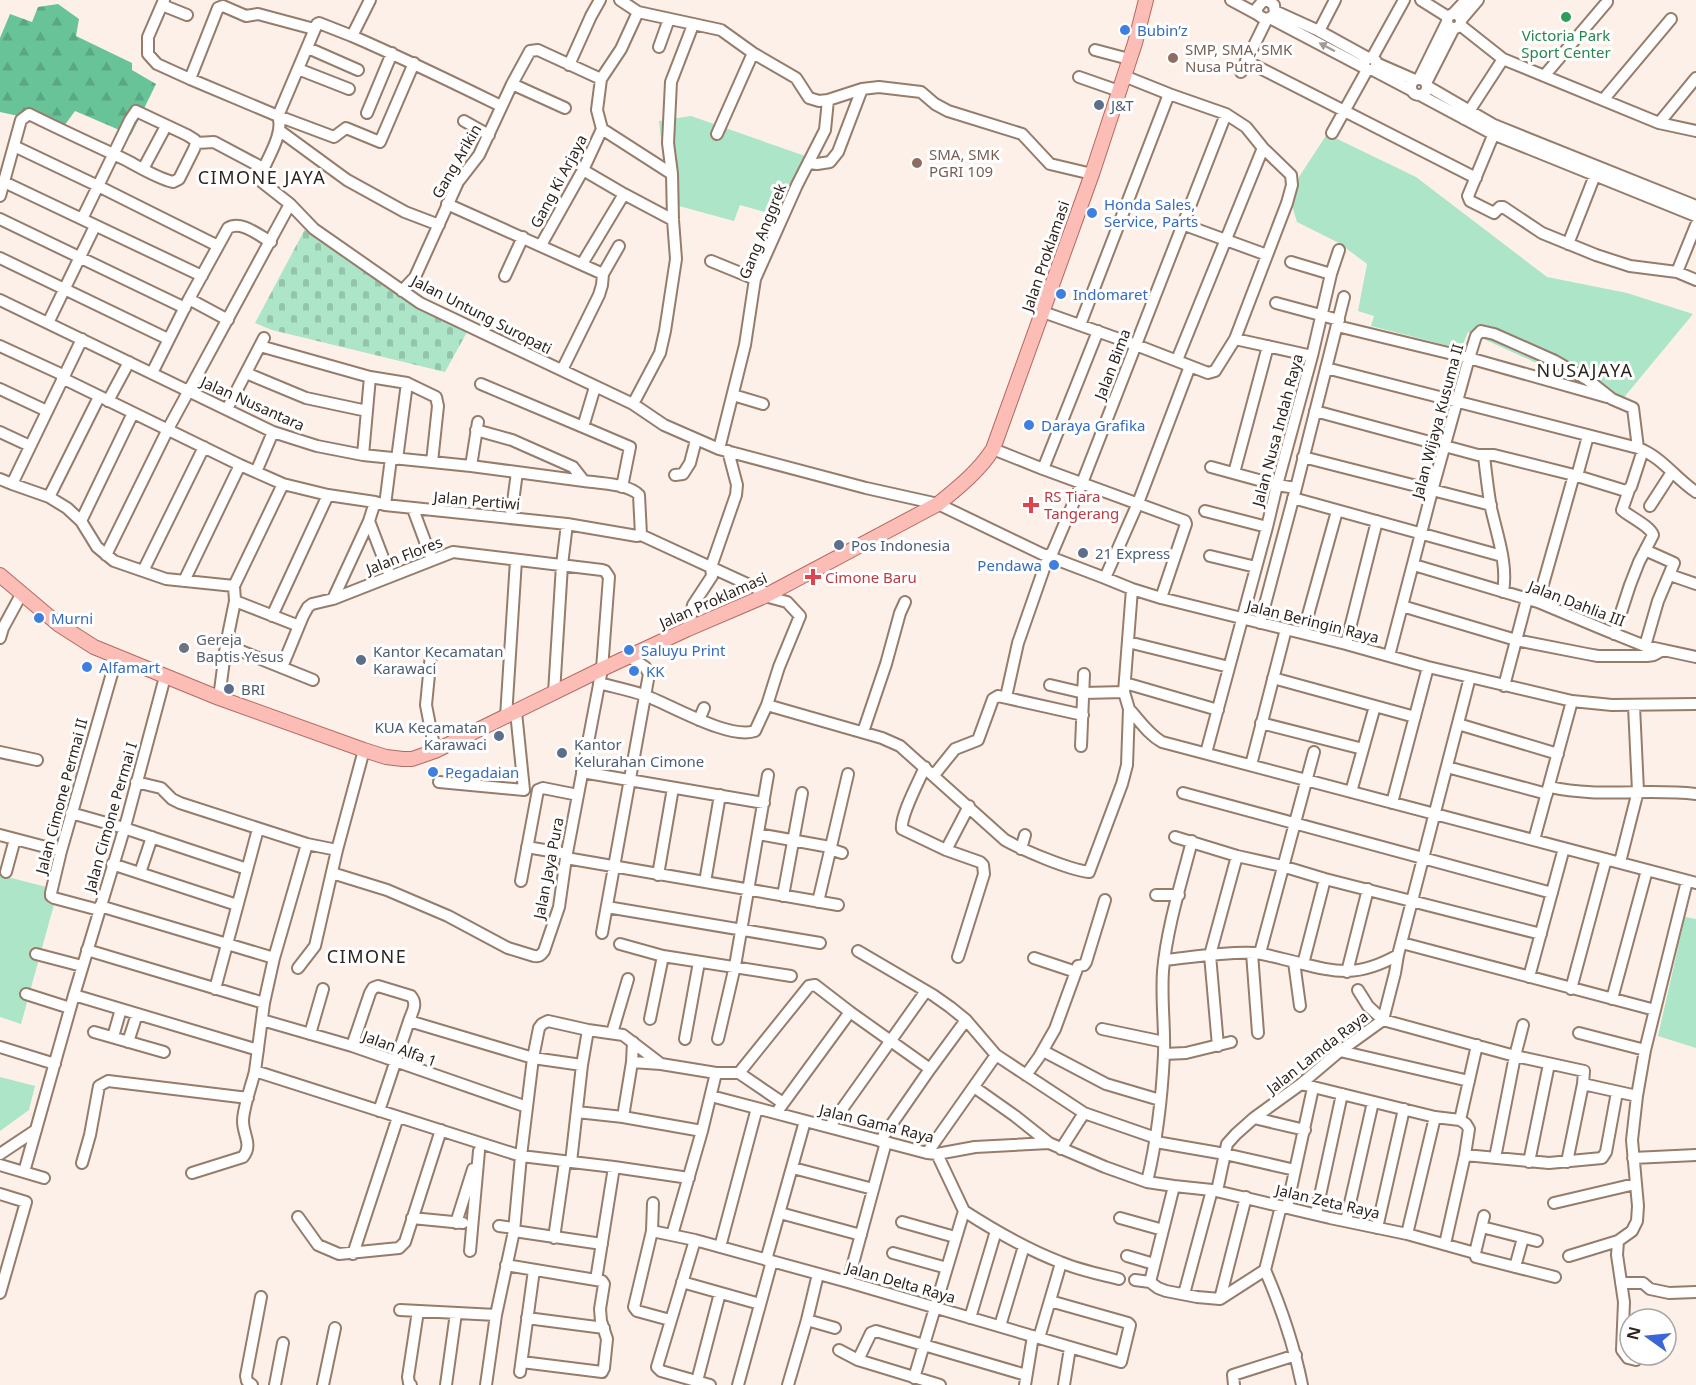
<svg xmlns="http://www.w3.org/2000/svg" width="1696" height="1385" viewBox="0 0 1696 1385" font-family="'Noto Sans',sans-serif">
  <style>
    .grass { fill: #ace5c8 }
    .forest { fill: url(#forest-firs) }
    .cemetery { fill: url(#cemetery-stones) }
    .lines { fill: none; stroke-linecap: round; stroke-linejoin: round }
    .minor-casing { stroke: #967c6b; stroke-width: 14 }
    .major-casing { stroke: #b26a61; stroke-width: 16 }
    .minor { stroke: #fff; stroke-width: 10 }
    .major { stroke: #fbbdb6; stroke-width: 14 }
    .oneway { fill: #a19c99 }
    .leisure-dot { fill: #2e9e5b; stroke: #fff; stroke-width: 2 }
    .shop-dot { fill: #3f7fe0; stroke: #fff; stroke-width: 2 }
    .education-dot { fill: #8d6e63; stroke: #fff; stroke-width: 2 }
    .service-dot { fill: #5c6f8a; stroke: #fff; stroke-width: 2 }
    .health-dot { fill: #e0444e; stroke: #fff; stroke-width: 2 }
    .worship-dot { fill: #6b7280; stroke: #fff; stroke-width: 2 }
    .labels { text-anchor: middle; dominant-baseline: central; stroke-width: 6; stroke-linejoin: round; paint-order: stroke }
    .shop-label { font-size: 15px; fill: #366cbe; stroke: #fff; text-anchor: start }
    .leisure-label { font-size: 15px; fill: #27864d; stroke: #fff }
    .education-label { font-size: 15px; fill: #785e54; stroke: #fff; text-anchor: start }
    .service-label { font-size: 15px; fill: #4e5e75; stroke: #fff; text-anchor: start }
    .street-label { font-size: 15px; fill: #2e231d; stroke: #fff }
    .health-label { font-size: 15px; fill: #be3a42; stroke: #fff; text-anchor: start }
    .worship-label { font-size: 15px; fill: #5b616d; stroke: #fff; text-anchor: start }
    .quarter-label { font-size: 18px; letter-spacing: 1.5px; fill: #2e231d; stroke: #fff }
  </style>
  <defs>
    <pattern id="forest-firs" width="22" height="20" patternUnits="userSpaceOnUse" patternTransform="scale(1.5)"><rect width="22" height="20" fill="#68c399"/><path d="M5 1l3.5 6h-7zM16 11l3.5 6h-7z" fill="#5aa783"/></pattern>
    <pattern id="cemetery-stones" width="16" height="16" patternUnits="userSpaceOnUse" patternTransform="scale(1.5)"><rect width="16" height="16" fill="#ace5c8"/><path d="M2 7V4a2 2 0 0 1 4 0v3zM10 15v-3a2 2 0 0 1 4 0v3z" fill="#94c4ab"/></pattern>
  </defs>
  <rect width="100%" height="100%" fill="#fcf0e9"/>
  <path class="grass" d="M691,116L808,157L780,200L782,217L740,205L734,221L668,203L659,121Z
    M1327,134L1416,177L1547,277L1627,293L1693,314L1621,401L1468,332L1461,349L1371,326L1374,316L1358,311L1367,264L1339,243L1297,222L1291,202L1299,177Z
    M0,875L58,890L21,1024L0,1017Z
    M1685,917L1696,919V1048L1658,1036Z
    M0,1077L35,1086L29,1110L0,1131Z"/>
  <path class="forest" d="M58,4L79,19L76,36L132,63V70L156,84L131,135L75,111L64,126L0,112V38L10,14L32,22L38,7Z"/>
  <path class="cemetery" d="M305,229L428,314L467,332L445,372L272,330L255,323Z"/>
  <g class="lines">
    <g class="minor-casing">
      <path id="minor" d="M164,0L148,37V54L157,64L190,79L278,116C285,133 266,160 260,177L262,182L290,204L314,229L420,303L633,404L664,425L719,449L866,488L938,504L1042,554L1105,578L1132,589L1161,598L1346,644L1428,667L1572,701L1612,705L1696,704
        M370,0L352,36L319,23L317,24L278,116L334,137L346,128L380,142L414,63
        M620,0L638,12L721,30L753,53L796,78L809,98L819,101L828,100L862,89L879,87L921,92L935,104L948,111L1022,134L1050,164L1092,174
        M1231,0L1257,14
        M1262,0L1269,1L1274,5L1275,14L1270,18L1264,19L1257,14V8L1263,1
        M1421,0L1448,17
        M162,5L187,15
        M1275,11L1319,31L1368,58
        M1453,14L1466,0
        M1447 21a7 7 0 1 1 14 0a7 7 0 1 1-14 0Z
        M1270,18L1365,68
        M1461,20L1478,0
        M1460,25L1503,59
        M1319,31L1335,0
        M352,36C403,58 452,82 501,106
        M659,47L669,19
        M308,48L358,70
        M1095,50L1129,59
        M1372,58L1404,0
        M1246,61L1476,178
        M1376,63L1415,80
        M569,65L591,16L600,0
        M298,69L349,89
        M1373,70L1411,90
        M1241,72L1267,19
        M1544,76L1607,2V0
        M1079,77L1119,91
        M1411 87a8 8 0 1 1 16 0a8 8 0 1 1-16 0Z
        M190,79L218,8L223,6L246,16L258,14L314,29
        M1419,79L1447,22
        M1426,83L1454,28
        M512,84L565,108
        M1427,86L1494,125L1696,206
        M1420,95L1493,134L1696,216
        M1603,100L1671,19
        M367,113L392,53
        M1464,119L1503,59L1659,123L1696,78
        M464,121L489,135
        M1659,123L1696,131
        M1497,126L1468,196L1470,201L1494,213L1500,207H1503L1542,233L1596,255L1630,266L1677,272L1696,280
        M602,129L597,110L601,79L621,49L638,12
        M280,131L347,180L405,212L439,225
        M1332,133L1367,70H1373L1376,67V61L1372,58H1368L1364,62L1365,68L1367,70
        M717,134L753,53
        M196,143L214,142L263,168
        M14,146L98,186L218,246
        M809,163L817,164L830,162L838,152L862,89
        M143,169L166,126
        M583,170L624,194L673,220
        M672,174L668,143L671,82L693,25
        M4,182L202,276
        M0,196L21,120L29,114C61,130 94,145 126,160C141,168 157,178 173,182L179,179L194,149L196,143L195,140L187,135L136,111L130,120L82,219
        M447,204L603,274L602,285L599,295L562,370
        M0,219L185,308
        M1182,224L1267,255
        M1568,244L1597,170
        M541,245L583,170L602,129L672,174L673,220L676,259L665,331L660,353L633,404
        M0,258L168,339
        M711,261L755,279
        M1291,262L1331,274
        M582,264L624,194
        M1677,272L1696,225
        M603,274L619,246
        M505,276L523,237
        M402,291L415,277L458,182L479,155L512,84L530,51L538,50L601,79
        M189,299L228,320
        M0,300L273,432L317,446L363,455L471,466L584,481
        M1276,303L1339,320
        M1043,312L1136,345L1208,373L1215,371L1235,339L1287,203L1292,185L1291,175L1263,148L1246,127L1226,114L1169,94L1124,76
        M48,323L95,226
        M1080,325L1169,94
        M1337,326L1469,358L1607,397
        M1235,339L1312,356
        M0,346L63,375
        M260,346L370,377L407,383L436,397L438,406L432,462
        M1177,360L1263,148
        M1326,368L1638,448C1662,457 1675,478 1696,492
        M152,373L189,299L228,228C241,220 258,235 271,242
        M246,373L306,398L367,411
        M62,378L240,465L283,484L328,495L375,502L385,505L567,524L637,536L641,535L639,495C629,484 599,483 584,481L573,467L512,440L476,430
        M481,384L583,427L595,387
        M0,389L47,411
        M733,395L763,404
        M108,401L129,362
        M227,409L264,338
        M1315,411L1478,455H1494L1574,475L1626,491L1631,487L1643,450
        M583,427L630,447L622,487
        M0,432L30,446
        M719,449L745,345L755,279L797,185L825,130L828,100
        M993,449L1043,469L1185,521L1186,524L1161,598
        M363,455L370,377
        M1484,456C1486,473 1488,491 1491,508C1497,535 1508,564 1503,592
        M1303,457L1491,505
        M397,459L407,383
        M471,466L478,422
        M1211,467L1277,485L1296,488
        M1043,469L1098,331
        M256,472L273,432
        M1234,473L1268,346
        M675,475L683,474L690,463L696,440
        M1577,476L1588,436
        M0,479L12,484L49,497L67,508L81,521L97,547L114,561L166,579L234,586
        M12,484L82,339
        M49,497L99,397
        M1293,498L1502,556
        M385,505L391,458
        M1650,506L1672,472
        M413,509L432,560
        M1205,511L1267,527
        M511,517L517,472
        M81,521L133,413
        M369,521L390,576
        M641,535L769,594
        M106,555L168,429L290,204
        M1210,556L1256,567
        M1414,565L1538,602L1605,630L1645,646L1696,657
        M143,571L204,447
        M1670,575L1696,584
        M1105,578L1138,503L1190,366
        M184,581L240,465
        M333,599L369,521L375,502
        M235,601L299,626
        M1538,602L1574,475
        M1402,606L1516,640L1587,654L1598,656H1647L1654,655L1663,650
        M272,616L328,495
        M1260,623L1296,488L1344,297
        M688,629L693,605L712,576L711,567L736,495L737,485L728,451
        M1303,633L1337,511
        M1614,634L1630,585L1639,562L1653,535C1650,526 1630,517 1622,510L1629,490
        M0,638L3,628L22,593
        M1128,642L1229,667
        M1346,644L1377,521
        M226,645L313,680
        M1645,646L1658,601L1674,563L1645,550
        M431,654L426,705L435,751
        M1389,656L1432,491L1469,358L1476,336L1481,331L1494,334L1555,361L1588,380L1612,399L1633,408L1638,448
        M282,667L303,616L308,607L312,604L333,599L453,552L602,570L605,571L609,577L602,669L566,858L559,907L544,951C541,955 539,957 534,956L508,948L448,916L387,890L332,873
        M1273,678L1415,717
        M599,683C614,687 629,690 644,695C671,705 729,740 755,731L767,705L779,667L800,616L787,602L765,596
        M1125,683L1218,710
        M1050,685L1084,693L1124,692
        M1504,686L1527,599
        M554,693L562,565L567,524
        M1006,697L1018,643L1048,557L1053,551L1082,483L1226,114
        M219,698L226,645L235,601L234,586L283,484
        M767,705L882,738L900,746L1005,840C1025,851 1067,869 1089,872L1122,784L1127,765L1129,709L1124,692L1132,589
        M1129,709C1140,721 1148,734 1162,742L1696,883
        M506,717L516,560
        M699,720L704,708
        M1261,723L1363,749
        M1458,724L1558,754
        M863,732L886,664L900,613L905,602
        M1081,746L1084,674
        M0,752L37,760
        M1206,753L1267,527L1277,485L1312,356L1331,274L1339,250
        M1251,765L1286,629
        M925,767C919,781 900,816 902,829L946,850L980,862L983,865L984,874L958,957
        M1447,767L1547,794
        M582,772L764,803
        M934,775L955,749L978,740L993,699L998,696L1083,715
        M136,782L161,788L172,799L180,803L307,844L337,850
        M439,782L524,790L516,712
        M1550,787C1598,798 1647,788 1696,794
        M1351,792L1375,706
        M1183,793L1552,893
        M1392,803L1428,667
        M71,813L124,828L247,869
        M758,834L830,847
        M0,835L61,851
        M1175,837L1237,856L1282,866L1325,879L1541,934
        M1534,840L1572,701
        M307,844L274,958L264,1003L255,1071L521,1156L614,1167L689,1178
        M527,847L567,854
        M830,849L842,853
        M1021,849L1025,835
        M946,850L969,806
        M566,858L838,905
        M1620,862L1638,791L1634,706
        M112,864L237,905
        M6,872L15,839
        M140,873L152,837
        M658,875L673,788
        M521,881L538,790L543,788L578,795
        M705,882L720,795
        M1156,895H1179
        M783,896L802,793
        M818,902L848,774
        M100,906L274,958
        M607,907L820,943
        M99,910L54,898L51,896V893L61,851L117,656
        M602,933L649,674L645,667L630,657
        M1402,943L1655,1010
        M620,944L663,956L791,976
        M87,950L264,1003
        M858,951L933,995L950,1007L966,1020L996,1055L1084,1113
        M1252,953L1258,1033
        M1260,953L1314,752
        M36,954L82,966
        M1034,958L1076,972
        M1165,960C1193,957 1228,951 1256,953C1265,954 1274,957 1283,959C1330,970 1352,981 1398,955
        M1294,962L1300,1006
        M1303,964L1325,879
        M298,968L315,946L337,850L364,750
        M1347,972L1368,889
        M1529,977L1564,848
        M215,989L258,829
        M1571,989L1606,859
        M1358,990L1368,1006L1383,1020L1515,1056L1584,1071L1583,1084L1567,1162
        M26,994L70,1008
        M74,995L258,1050
        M1612,999L1647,870
        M650,1019L663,956
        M262,1020L352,1046L527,1107
        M409,1021L533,1058L582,1065
        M1102,1029L1164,1042
        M94,1032L164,1052
        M612,1033L628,979
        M1579,1033L1645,1050
        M310,1034L323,989
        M113,1037L121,1009
        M685,1039L699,962
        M718,1039L735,966L768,775
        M128,1042L137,1014
        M352,1046L370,993L373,988L378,986L411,996C418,1004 412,1012 409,1021L379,1111
        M1218,1046L1210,955L1237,856
        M0,1047L55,1064
        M1340,1051L1469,1081
        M1047,1053L1106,1084L1160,1100
        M1164,1054L1186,1053L1231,1042
        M632,1062L661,1064L716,1073H739L783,1103
        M739,1073L809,986L815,985L850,1012L930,1069
        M1026,1075L1039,1057L1055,1029L1078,966L1084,965L1086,962L1105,900
        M1301,1084L1435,1117L1460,1120
        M1583,1084L1637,1096
        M974,1087L1015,1116L1049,1143
        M711,1096L927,1153L937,1154L975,1147L1049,1143L1105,1167L1147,1182L1174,1186L1212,1190L1330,1218L1407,1234L1475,1253
        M779,1109L850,1012
        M577,1112L623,1117L702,1131
        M623,1117L632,1062L633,1042
        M1254,1118L1305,1130
        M830,1126L926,991
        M880,1141L930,1069L966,1020
        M1156,1142L1225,1154L1295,1170
        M1061,1149L1084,1113L1156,1138
        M927,1153L996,1055
        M0,1154L36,1130
        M1465,1155L1549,1163L1602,1158L1606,1152L1617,1092
        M1495,1158L1515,1056L1523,1025
        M1633,1158L1696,1155
        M571,1162L582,1065L588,1030
        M1529,1162L1549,1064
        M82,1163L90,1135L99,1086L108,1081L248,1098
        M0,1165L44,1178
        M793,1168L873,1189
        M24,1172L74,995L126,823L165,677
        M192,1173L243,1157C253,1145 243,1135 243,1121C243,1108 252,1084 255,1071
        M1147,1182C1157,1140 1162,1097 1164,1054C1165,1027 1161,999 1163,971C1167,927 1181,884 1192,841
        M1217,1191L1227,1144L1236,1134L1254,1118L1301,1084L1340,1051L1383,1020L1395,973L1398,955L1470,677
        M0,1194L26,1202L0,1293
        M653,1203L652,1231L634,1307L637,1311L670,1320
        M1554,1203L1635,1184
        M1287,1207L1313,1088
        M964,1211C995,1231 1026,1249 1060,1262C1079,1270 1099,1274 1119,1279
        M780,1213L861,1235
        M1316,1214L1342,1094
        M1484,1216L1475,1253L1476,1257L1555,1277
        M298,1217L318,1245L339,1254L399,1248L405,1242L441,1130
        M412,1218L463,1223
        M1120,1218L1163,1230
        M1346,1221L1373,1102
        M902,1222L955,1237
        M456,1223L473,1169
        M499,1226L514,1228
        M1482,1227L1537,1241
        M1377,1228L1404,1109
        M514,1231L602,1244
        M652,1231L695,1240L848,1282L1121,1362L1130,1325L1128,1323L1050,1301
        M1407,1234L1435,1117
        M672,1235L702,1131L716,1073
        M554,1238L565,1162
        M695,1240L657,1367L661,1371L710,1385
        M1445,1244L1465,1155L1469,1129L1466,1124L1460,1120L1477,1045
        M720,1247L757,1108
        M470,1251L479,1151
        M893,1253L947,1268
        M353,1254L398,1117
        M1127,1256L1154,1264
        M1569,1256L1618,1241
        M766,1260L805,1121
        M506,1265L602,1281L604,1284L600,1309L601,1321L607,1339L604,1368L602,1372L522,1362
        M1515,1267L1523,1238
        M1265,1270C1281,1307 1294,1345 1302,1385
        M596,1280L614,1167
        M1135,1280L1150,1282L1158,1288L1166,1291L1197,1297L1220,1299L1265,1270L1281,1206
        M682,1282L760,1304
        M848,1282L886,1142
        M1150,1282L1174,1186
        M1621,1283H1643L1650,1289L1669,1293L1696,1292
        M1184,1294L1212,1190
        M1220,1299L1246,1197
        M400,1310L496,1315
        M527,1318L604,1328
        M970,1318L996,1231
        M807,1320L835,1328
        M1000,1326L1024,1246
        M1039,1338L1061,1263
        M839,1350L858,1360L940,1385
        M858,1360L871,1333L876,1331L1026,1375
        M1636,1360L1628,1358L1622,1350L1624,1302L1617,1255L1618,1241L1632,1231L1637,1221L1638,1206L1632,1140L1637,1096L1645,1050L1687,881
        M520,1372L534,1270
        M914,1378L964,1211L937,1154
        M697,1381L720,1293
        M252,1385L247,1381L246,1376L261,1297
        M275,1385L283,1343
        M323,1385L335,1328
        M411,1385L409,1383L408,1377L418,1311
        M446,1385L456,1313
        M486,1385L496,1315L514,1231L521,1156L533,1058L539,1028L542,1024L548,1021L588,1030L623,1035L661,1064
        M738,1385L772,1261
        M788,1385L807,1320L818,1274
        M1025,1385L1033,1336
        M1064,1385L1070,1348
        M1234,1385L1233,1375L1296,1355"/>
    </g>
    <g class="major-casing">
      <path id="major" d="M0,575L58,624L94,647L219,698L364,750L386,757L403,759H412L435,751L602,669L688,629L765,596L938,504C958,488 980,470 993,449L1092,174L1135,43L1146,0"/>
    </g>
    <use href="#minor" class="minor"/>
    <use href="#major" class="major"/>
  </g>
  <defs><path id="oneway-solid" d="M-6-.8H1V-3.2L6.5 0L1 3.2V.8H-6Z" transform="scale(1.5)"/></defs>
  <use class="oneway" href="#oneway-solid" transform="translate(1327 47) rotate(-152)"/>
  <circle class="leisure-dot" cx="1566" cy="17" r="6"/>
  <g class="shop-dot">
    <circle cx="1125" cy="30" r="6"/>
    <circle cx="1092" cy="213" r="6"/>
    <circle cx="1061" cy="294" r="6"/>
    <circle cx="1029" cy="425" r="6"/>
    <circle cx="1054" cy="565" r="6"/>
    <circle cx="39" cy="618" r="6"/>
    <circle cx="629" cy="650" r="6"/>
    <circle cx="87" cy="667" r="6"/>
    <circle cx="634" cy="671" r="6"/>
    <circle cx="433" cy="772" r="6"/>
  </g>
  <g class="education-dot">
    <circle cx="1173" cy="58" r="6"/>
    <circle cx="917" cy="163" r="6"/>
  </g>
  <g class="service-dot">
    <circle cx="1099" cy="105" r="6"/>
    <circle cx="839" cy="545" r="6"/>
    <circle cx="1083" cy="553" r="6"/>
    <circle cx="361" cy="660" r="6"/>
    <circle cx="229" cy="689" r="6"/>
    <circle cx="499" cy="736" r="6"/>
    <circle cx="562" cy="753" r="6"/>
  </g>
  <g class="health-dot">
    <path d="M1028 496h6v6h6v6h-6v6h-6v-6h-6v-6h6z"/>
    <path d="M810 568h6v6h6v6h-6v6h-6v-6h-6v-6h6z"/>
  </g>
  <circle class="worship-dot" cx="184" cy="648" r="6"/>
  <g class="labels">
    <g class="shop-label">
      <text x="1137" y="30">Bubin’z</text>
      <text x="1104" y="204">Honda Sales,<tspan x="1104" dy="17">Service, Parts</tspan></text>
      <text x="1073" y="294">Indomaret</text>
      <text x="1041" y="425">Daraya Grafika</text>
      <text x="1042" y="565" text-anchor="end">Pendawa</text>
      <text x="51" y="618">Murni</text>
      <text x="641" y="650">Saluyu Print</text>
      <text x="99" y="667">Alfamart</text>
      <text x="646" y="671">KK</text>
      <text x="445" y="772">Pegadaian</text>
    </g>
    <g class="leisure-label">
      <text x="1566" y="35">Victoria Park<tspan x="1566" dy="17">Sport Center</tspan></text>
    </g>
    <g class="education-label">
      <text x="1185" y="49">SMP, SMA, SMK<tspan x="1185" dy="17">Nusa Putra</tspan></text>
      <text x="929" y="154">SMA, SMK<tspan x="929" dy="17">PGRI 109</tspan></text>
    </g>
    <g class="service-label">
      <text x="1111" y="105">J&amp;T</text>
      <text x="851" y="545">Pos Indonesia</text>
      <text x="1095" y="553">21 Express</text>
      <text x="373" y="651">Kantor Kecamatan<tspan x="373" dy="17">Karawaci</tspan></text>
      <text x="241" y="689">BRI</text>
      <text x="487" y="727" text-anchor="end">KUA Kecamatan<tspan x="487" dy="17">Karawaci</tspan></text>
      <text x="574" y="744">Kantor<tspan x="574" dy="17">Kelurahan Cimone</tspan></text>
    </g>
    <g class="street-label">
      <text transform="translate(456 161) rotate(-60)">Gang Arikin</text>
      <text transform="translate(558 181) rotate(-62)">Gang Ki Arjaya</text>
      <text transform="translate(762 231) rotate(-68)">Gang Anggrek</text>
      <text transform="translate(1045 256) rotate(-71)">Jalan Proklamasi</text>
      <text transform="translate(482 314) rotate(27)">Jalan Untung Suropati</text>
      <text transform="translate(1112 364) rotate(-69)">Jalan Bima</text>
      <text transform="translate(253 403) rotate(24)">Jalan Nusantara</text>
      <text transform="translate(1437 421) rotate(-75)">Jalan Wijaya Kusuma II</text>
      <text transform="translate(1277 430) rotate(-75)">Jalan Nusa Indah Raya</text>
      <text transform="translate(477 500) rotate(5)">Jalan Pertiwi</text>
      <text transform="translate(404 555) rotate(-21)">Jalan Flores</text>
      <text transform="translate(713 600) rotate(-24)">Jalan Proklamasi</text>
      <text transform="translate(1577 603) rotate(21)">Jalan Dahlia III</text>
      <text transform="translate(1313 621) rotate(14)">Jalan Beringin Raya</text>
      <text transform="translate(61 796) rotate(-75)">Jalan Cimone Permai II</text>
      <text transform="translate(110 817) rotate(-74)">Jalan Cimone Permai I</text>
      <text transform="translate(548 868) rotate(-79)">Jalan Jaya Pura</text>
      <text transform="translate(400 1048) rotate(20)">Jalan Alfa 1</text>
      <text transform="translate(1317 1052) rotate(-38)">Jalan Lamda Raya</text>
      <text transform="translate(877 1123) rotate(14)">Jalan Gama Raya</text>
      <text transform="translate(1328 1201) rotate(13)">Jalan Zeta Raya</text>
      <text transform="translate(901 1282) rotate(16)">Jalan Delta Raya</text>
    </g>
    <g class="health-label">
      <text x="1044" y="496">RS Tiara<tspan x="1044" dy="17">Tangerang</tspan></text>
      <text x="825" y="577">Cimone Baru</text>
    </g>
    <g class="worship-label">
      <text x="196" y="639">Gereja<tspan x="196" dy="17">Baptis Yesus</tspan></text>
    </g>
    <g class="quarter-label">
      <text x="262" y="177">CIMONE JAYA</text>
      <text x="1585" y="370">NUSAJAYA</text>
      <text x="367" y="956">CIMONE</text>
    </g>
  </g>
  <g transform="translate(1648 1337) rotate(285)"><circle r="28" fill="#ffffff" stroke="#aba7a5" stroke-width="1.5"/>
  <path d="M0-4.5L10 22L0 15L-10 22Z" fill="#3b66d7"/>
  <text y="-9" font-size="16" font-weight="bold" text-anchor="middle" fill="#2e231d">N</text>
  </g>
</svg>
